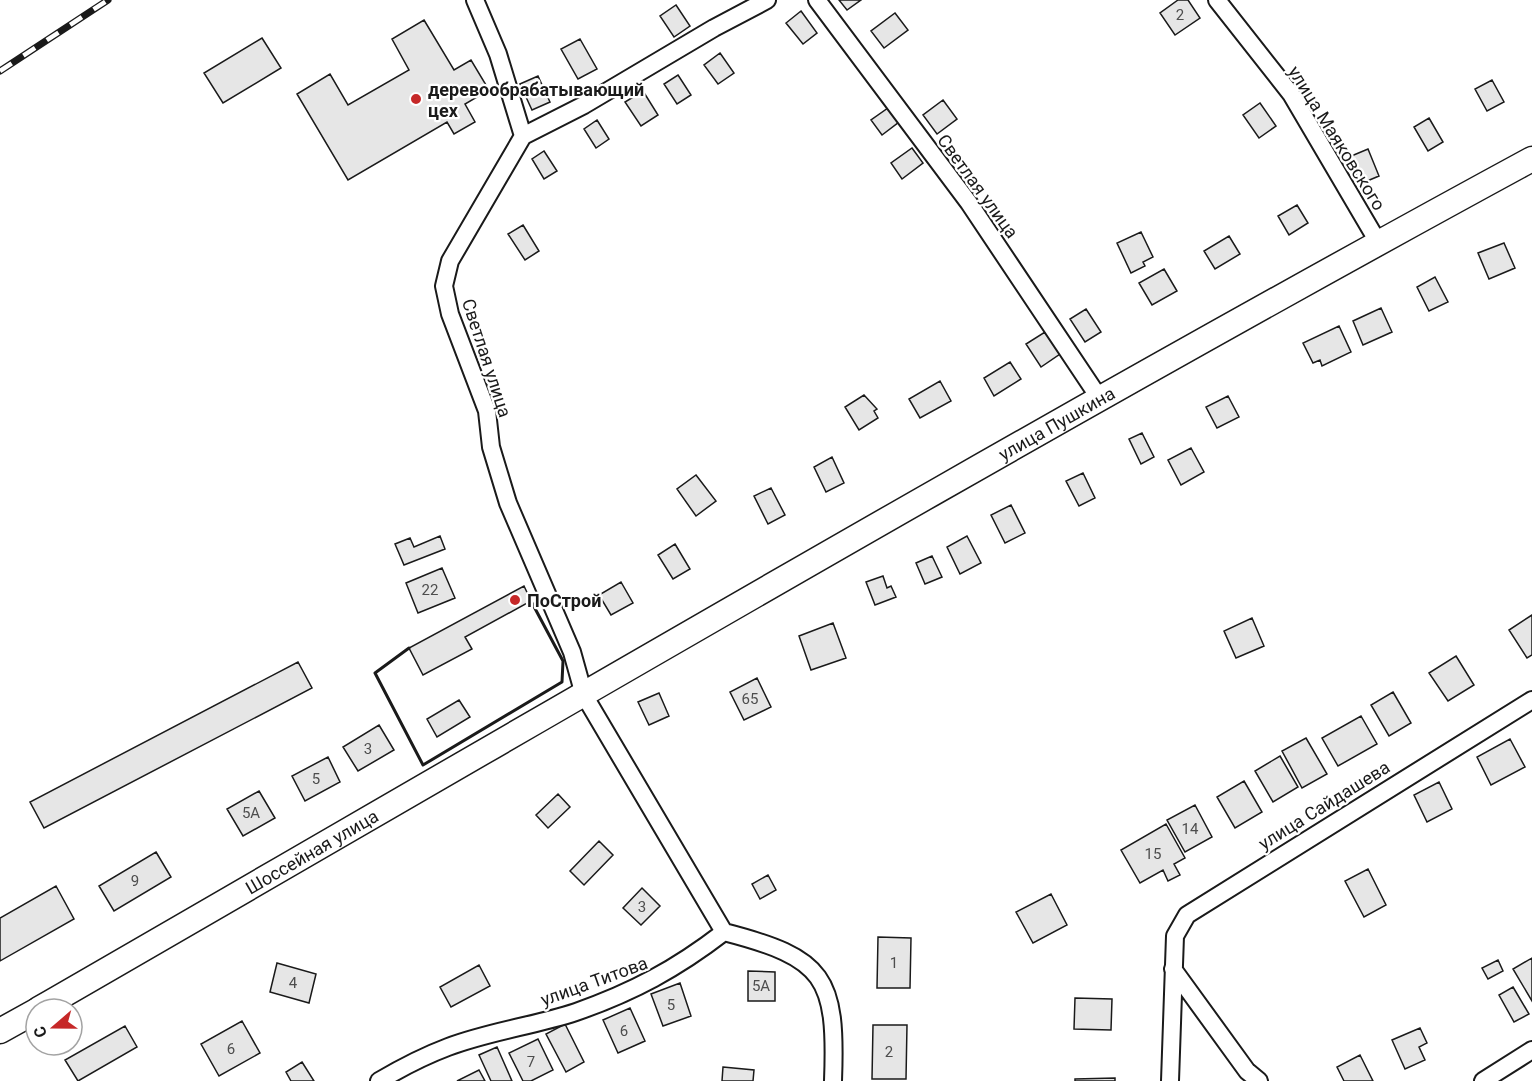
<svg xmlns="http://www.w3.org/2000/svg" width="1532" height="1081" viewBox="0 0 1532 1081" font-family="Roboto,sans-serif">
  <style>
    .building { fill: #e6e6e6; stroke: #1a1a1a; stroke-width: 1.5 }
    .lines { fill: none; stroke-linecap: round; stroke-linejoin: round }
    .minor-casing { stroke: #1a1a1a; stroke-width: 20 }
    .secondary-casing { stroke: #1a1a1a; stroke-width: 27 }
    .minor { stroke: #fff; stroke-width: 16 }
    .secondary { stroke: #fff; stroke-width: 24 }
    .rail-casing { stroke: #1a1a1a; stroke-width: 7 }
    .rail { stroke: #fff; stroke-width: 4.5; stroke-dasharray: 14; stroke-linecap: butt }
    .wall { stroke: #1a1a1a; stroke-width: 3 }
    .poi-dot { fill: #c62828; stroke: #fff; stroke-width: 2 }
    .labels { text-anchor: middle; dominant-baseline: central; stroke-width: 4.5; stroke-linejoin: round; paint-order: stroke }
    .number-label { font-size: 15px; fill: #4d4d4d }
    .poi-label { font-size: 18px; font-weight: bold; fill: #1a1a1a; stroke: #fff; text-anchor: start }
    .street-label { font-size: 18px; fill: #1a1a1a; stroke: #fff }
  </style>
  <rect width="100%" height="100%" fill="#fff"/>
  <path class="building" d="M839,0H861L847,10Z
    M1178,0H1188L1200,18L1175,35L1160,13Z
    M676,5L690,26L674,37L660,16Z
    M801,11L817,33L803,44L786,23Z
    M895,13L908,30L884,48L871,31Z
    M424,20L454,70L471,60L489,90L465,104L475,122L454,134L447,122L348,180L297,94L330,74L348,105L409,70L392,39Z
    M262,38L281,68L223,103L204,73Z
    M580,39L597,69L578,79L561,49Z
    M720,53L734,73L718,84L704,65Z
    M678,75L691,95L677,104L664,84Z
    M538,76L550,102L532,110L520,84Z
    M1492,80L1504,102L1487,111L1475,89Z
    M643,91L658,115L641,126L625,102Z
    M943,100L957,119L937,134L923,115Z
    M1260,103L1276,126L1259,138L1243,115Z
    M888,108L899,122L882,135L871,120Z
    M1429,118L1443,142L1428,151L1414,127Z
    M597,120L609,139L596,148L584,129Z
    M912,148L923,163L902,179L891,163Z
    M1368,149L1379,176L1360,184L1349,157Z
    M544,151L557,171L544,179L532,159Z
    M1297,205L1308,223L1289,235L1278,216Z
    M523,225L539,251L525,260L508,234Z
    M1141,232L1153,257L1143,262L1145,266L1131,273L1117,243Z
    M1229,236L1240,254L1215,269L1204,251Z
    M1504,243L1515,268L1489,279L1478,253Z
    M1164,269L1177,291L1152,305L1139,283Z
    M1435,277L1448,302L1429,311L1417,287Z
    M1381,308L1392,332L1363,345L1353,321Z
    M1086,309L1101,332L1085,342L1070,319Z
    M1339,326L1351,352L1322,366L1320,360L1313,363L1303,343Z
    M1045,332L1060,354L1041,367L1026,344Z
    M1010,362L1021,379L994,396L984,378Z
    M940,381L951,401L920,418L909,399Z
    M864,395L877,409L874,411L878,418L859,430L845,407Z
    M1228,396L1239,417L1217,428L1206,407Z
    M1142,433L1154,457L1141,464L1129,439Z
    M1191,448L1204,472L1181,485L1168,460Z
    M832,457L844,483L826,492L814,467Z
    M1083,473L1095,498L1079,506L1066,481Z
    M696,475L716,501L696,516L677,489Z
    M771,488L785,515L768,524L754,496Z
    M1011,505L1025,533L1005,543L991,515Z
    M440,536L445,549L404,565L395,544L410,538L414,547Z
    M967,536L981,563L960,574L947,547Z
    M675,544L690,569L673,579L658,555Z
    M932,556L942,577L925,584L916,563Z
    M442,568L455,598L418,613L406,583Z
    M883,576L887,588L891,586L896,597L875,605L866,582Z
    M621,582L633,603L611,615L599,595Z
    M524,586L531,601L465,637L472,649L423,675L409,648Z
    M1532,615V655L1527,658L1509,630Z
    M1252,618L1264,646L1236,658L1224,631Z
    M833,623L846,658L811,670L799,636Z
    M1456,656L1474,685L1448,701L1429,673Z
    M298,662L312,688L44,828L30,802Z
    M757,678L771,707L744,720L730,692Z
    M1393,692L1411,723L1389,736L1371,705Z
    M659,693L669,716L649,725L638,702Z
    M459,700L470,717L437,737L427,719Z
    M1361,716L1377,744L1338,766L1322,738Z
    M379,725L394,750L358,771L343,747Z
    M1306,738L1327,774L1302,788L1282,751Z
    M1510,739L1525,767L1491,785L1477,757Z
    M1280,756L1298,787L1273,802L1255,771Z
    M328,757L340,782L305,801L292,776Z
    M1244,781L1262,812L1235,828L1217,797Z
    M1439,782L1452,809L1427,822L1414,795Z
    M259,791L275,818L243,836L227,809Z
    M558,794L570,807L548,828L536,815Z
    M1195,805L1212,837L1185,852L1167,820Z
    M1166,824L1185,858L1174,864L1180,875L1168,881L1163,870L1140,883L1121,850Z
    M599,841L613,855L584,885L570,871Z
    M156,852L171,877L114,911L99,886Z
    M1368,869L1386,905L1364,917L1345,881Z
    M768,875L776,890L760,899L752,884Z
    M56,886L74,919L0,961V918Z
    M642,888L660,906L641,925L623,908Z
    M1051,894L1067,925L1033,943L1016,912Z
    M878,937L911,938L910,988H877Z
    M1532,958V1001L1513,969Z
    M1498,960L1503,971L1488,979L1482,968Z
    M277,963L316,974L309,1003L270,992Z
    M479,965L490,986L451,1007L440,987Z
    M748,971L775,972V1001H748Z
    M680,983L691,1016L663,1026L651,994Z
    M1513,987L1529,1014L1514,1022L1499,995Z
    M1075,998L1112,999L1111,1030L1074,1029Z
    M630,1008L645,1041L618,1053L603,1020Z
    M242,1021L260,1053L219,1076L201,1044Z
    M565,1024L584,1062L566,1072L546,1034Z
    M873,1025H907L906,1079H872Z
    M125,1026L137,1047L78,1081L65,1060Z
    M1420,1028L1427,1043L1419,1047L1425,1060L1405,1069L1392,1040Z
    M538,1039L553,1070L531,1081H523L509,1053Z
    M497,1047L512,1081H491L479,1055Z
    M1360,1055L1373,1081H1344L1337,1067Z
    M302,1062L314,1081H291L286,1072Z
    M723,1067L754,1070L753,1081H722Z
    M479,1070L485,1081H457Z
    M1115,1078V1081H1075V1079Z"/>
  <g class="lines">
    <g class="minor-casing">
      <path id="minor" d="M475,0L498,54L523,136
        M817,0L969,203L1100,399
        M1217,0L1291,94L1378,242
        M724,932C825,958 837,977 833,1081
        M1173,969L1247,1071L1259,1081
        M379,1081C401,1068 424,1056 448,1047C490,1031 534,1026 576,1012C633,992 676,969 724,932L584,695L572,652L508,503L491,447L487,411L450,314L444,286L450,261L523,136L584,105L714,28L767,0
        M1170,1081L1175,936L1187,915L1532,700
        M1483,1081L1532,1050"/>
    </g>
    <g class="secondary-casing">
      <g id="secondary">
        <path id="s1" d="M39,1009C535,723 1029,432 1532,159"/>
        <path d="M0,1031L36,1011"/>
      </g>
    </g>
    <use href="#minor" class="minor"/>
    <use href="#secondary" class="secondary"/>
    <g class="rail-casing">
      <path id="rail" d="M0,71L108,0"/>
    </g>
    <use href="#rail" class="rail"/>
    <path class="wall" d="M409,648L375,673L423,765L562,682L563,661L531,601"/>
  </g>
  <g class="poi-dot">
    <circle cx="416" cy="99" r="6"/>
    <circle cx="515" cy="600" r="6"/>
  </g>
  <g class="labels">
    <g class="number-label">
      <text x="1180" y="15">2</text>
      <text x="430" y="590">22</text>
      <text x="750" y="699">65</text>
      <text x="368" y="749">3</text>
      <text x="316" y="779">5</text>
      <text x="251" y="813">5А</text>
      <text x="1190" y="829">14</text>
      <text x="1153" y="854">15</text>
      <text x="135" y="881">9</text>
      <text x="642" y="907">3</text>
      <text x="894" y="963">1</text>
      <text x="293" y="983">4</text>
      <text x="761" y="986">5А</text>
      <text x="671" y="1005">5</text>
      <text x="624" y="1031">6</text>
      <text x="231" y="1049">6</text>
      <text x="889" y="1052">2</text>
      <text x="531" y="1062">7</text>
    </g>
    <g class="poi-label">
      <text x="428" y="89">деревообрабатывающий<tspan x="428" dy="21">цех</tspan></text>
      <text x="527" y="600">ПоСтрой</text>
    </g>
    <g class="street-label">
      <text transform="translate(1337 138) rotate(58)">улица Маяковского</text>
      <text transform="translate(978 186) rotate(54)">Светлая улица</text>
      <text transform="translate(487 358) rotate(72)">Светлая улица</text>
      <text stroke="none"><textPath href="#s1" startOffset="1174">улица Пушкина</textPath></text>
      <text transform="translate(1324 805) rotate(-32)">улица Сайдашева</text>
      <text stroke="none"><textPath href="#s1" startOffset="315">Шоссейная улица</textPath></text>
      <text transform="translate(594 981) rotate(-20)">улица Титова</text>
    </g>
  </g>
  <g transform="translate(54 1027) rotate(250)"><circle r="28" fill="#ffffff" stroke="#a3a3a3" stroke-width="1.5"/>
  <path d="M0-4.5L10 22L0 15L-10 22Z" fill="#c62828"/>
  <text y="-9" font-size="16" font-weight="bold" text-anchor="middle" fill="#1a1a1a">С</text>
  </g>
</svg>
